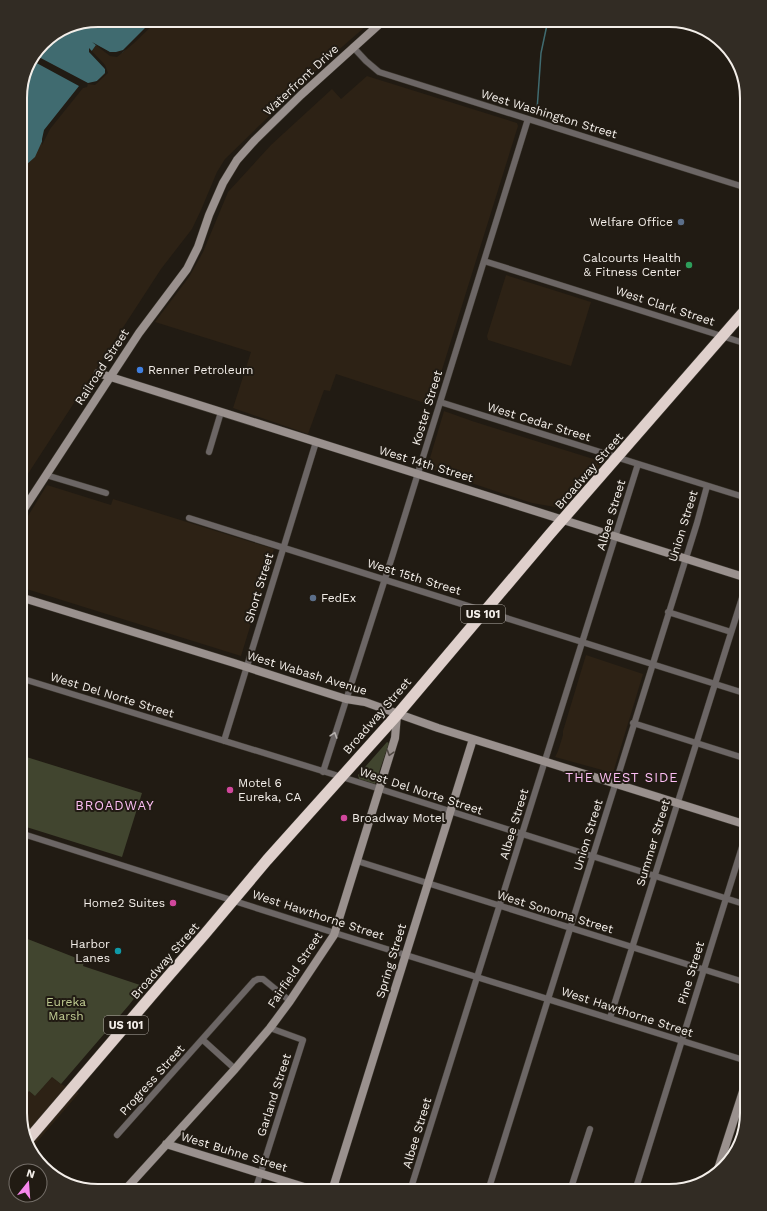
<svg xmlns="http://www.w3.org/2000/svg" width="767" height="1211" viewBox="0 0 767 1211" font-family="'Work Sans',sans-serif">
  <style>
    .built { fill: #2d2215 }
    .green { fill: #41452f }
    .water { fill: #406b70 }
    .pier { fill: #211b13 }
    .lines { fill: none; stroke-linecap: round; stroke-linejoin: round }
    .stream { stroke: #406b70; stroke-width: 1.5 }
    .street-casing { stroke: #3e3931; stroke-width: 7 }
    .secondary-casing { stroke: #3e3931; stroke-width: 9 }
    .highway-casing { stroke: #3e3931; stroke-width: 12 }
    .street { stroke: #6c6665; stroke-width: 6 }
    .secondary { stroke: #9a918e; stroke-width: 8 }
    .highway { stroke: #dfd0cc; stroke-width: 11 }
    .oneway { stroke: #b6b1ae }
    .oneway2 { stroke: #514a44 }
    .service-dot { fill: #5c6f8a; stroke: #211b13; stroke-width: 1.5 }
    .leisure-dot { fill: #2e9e5b; stroke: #211b13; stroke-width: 1.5 }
    .shop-dot { fill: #3f7fe0; stroke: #211b13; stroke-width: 1.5 }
    .hotel-dot { fill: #d1479c; stroke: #211b13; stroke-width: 1.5 }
    .culture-dot { fill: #0f9aa8; stroke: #211b13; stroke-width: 1.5 }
    .labels { text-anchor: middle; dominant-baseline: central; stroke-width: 4; stroke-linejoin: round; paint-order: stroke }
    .shield { fill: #211b13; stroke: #b4afa9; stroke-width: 1 }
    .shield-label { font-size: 11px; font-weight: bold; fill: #f3eee9 }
    .street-label { font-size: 12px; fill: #f3eee9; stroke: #211b13 }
    .poi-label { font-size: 12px; fill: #f3eee9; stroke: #211b13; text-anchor: end }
    .park-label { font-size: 12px; fill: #c0cc92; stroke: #211b13 }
    .neighbourhood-label { font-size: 13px; letter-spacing: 1px; fill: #febff6; stroke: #211b13 }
    .rim { fill: none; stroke: #f3eee9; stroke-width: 2 }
  </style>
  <rect width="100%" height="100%" fill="#211b13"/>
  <path class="built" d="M156,20H373L327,60L225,159L217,172L201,210L192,229L161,269L22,483L20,482V165H26L48,128L91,52L96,45Z
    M367,76L517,123L518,126L431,405L336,374L330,391L324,390L308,434L233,408L251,352L155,322L189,277L203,252L228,192L271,145L332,89L341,99Z
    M506,275L591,302L571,366L488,340L487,336Z
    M444,411L472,421L603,462L567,504L562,507H555L532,503L501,493L427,468Z
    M47,485L111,505L113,499L274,549L241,656L20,587V529Z
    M586,655L643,674L613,773L555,757L558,751L563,735V731Z
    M52,1077L61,1084L79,1093L30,1150L28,1148L20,1113V1097L23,1093L29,1091L35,1096Z"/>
  <path class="green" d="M387,742L389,743L375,784L359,779L358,775Z
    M20,755L142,793L122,857L20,825Z
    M20,936L84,961L83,966L143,986L140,991L129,1005L61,1084L52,1077L35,1096L29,1091L26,1095L23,1093L20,1097Z"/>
  <path class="water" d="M98,20H156L123,52L116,56L96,45L91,52L104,66L106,72L94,84H88L80,88L48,128L35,157L26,165H20V93L26,68L43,43L69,26Z"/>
  <path class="pier" d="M153,20H158L133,44L117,57L110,56L92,42L110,52H116L123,50Z
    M89,48L105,65L108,73L95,85L88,84L87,87L83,88L50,129L42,145V139L44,130L79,86L31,60L35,55L88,83L97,81L105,74V69L89,52Z"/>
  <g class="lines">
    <path class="stream" d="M537,110L541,53L548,20"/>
    <g class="street-casing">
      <path id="street" d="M353,47L366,61L379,72L747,188
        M484,261L747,344
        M440,402L747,498
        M209,452L221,412
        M46,475L106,493
        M189,518L747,694
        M668,612L731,632
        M20,678L342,777L747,905
        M633,723L747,759
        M224,741L316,442
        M323,772L392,557L528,119
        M20,833L335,933L747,1061
        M357,861L747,983
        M610,1018L747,582
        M203,1040L235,1069
        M117,1135L254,981L258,979H263L290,1001
        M255,1191L303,1040L270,1028
        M410,1191L638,464
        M488,1191L697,523L707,486
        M570,1191L590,1129
        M635,1191L747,831"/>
    </g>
    <g class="secondary-casing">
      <path id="secondary" d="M98,373L747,578
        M20,515L139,333L187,269L198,247L209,215L223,183L237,160L255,140L301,95L384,20
        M20,597L234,663L305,686L346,699L365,702L438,728L747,825
        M166,1144L317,1191
        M718,1169L747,1079
        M124,1191L235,1069L270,1028L290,1001L334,935L395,738L397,715
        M332,1191L473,739"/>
    </g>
    <g class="highway-casing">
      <path id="highway" d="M27,1141L158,988L204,935L267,860L397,715L550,534L747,308"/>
    </g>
    <use href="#street" class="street"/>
    <use href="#secondary" class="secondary"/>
    <use href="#highway" class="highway"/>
  </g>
  <defs><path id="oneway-chevron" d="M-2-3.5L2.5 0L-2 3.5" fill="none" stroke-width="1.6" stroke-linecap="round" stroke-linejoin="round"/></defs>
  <use class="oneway" href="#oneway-chevron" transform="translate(334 735) rotate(-72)"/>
  <use class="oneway2" href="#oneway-chevron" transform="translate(390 753) rotate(108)"/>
  <g class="service-dot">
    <circle cx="681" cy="222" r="4"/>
    <circle cx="313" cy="598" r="4"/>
  </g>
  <circle class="leisure-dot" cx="689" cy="265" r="4"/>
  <circle class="shop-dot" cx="140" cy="370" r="4"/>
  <g class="hotel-dot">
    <circle cx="230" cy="790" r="4"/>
    <circle cx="344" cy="818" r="4"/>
    <circle cx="173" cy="903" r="4"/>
  </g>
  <circle class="culture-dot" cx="118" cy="951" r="4"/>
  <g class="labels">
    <g class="shield">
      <rect x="461" y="605" width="44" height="18" rx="3"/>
      <rect x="104" y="1016" width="44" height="18" rx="3"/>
    </g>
    <g class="shield-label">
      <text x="483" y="614">US 101</text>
      <text x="126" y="1025">US 101</text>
    </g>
    <g class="street-label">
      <text transform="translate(301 80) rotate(-43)">Waterfront Drive</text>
      <text transform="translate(549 114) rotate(17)">West Washington Street</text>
      <text transform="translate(665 306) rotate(18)">West Clark Street</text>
      <text transform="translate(102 367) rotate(-57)">Railroad Street</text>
      <text transform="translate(427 408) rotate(-73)">Koster Street</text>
      <text transform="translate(539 422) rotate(17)">West Cedar Street</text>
      <text transform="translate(426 464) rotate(17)">West 14th Street</text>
      <text transform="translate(589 471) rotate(-49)">Broadway Street</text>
      <text transform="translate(611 515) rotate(-73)">Albee Street</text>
      <text transform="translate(683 526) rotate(-73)">Union Street</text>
      <text transform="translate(414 577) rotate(17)">West 15th Street</text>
      <text transform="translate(259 588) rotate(-73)">Short Street</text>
      <text transform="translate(307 673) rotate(17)">West Wabash Avenue</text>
      <text transform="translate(112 695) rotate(17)">West Del Norte Street</text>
      <text transform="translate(377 716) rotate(-49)">Broadway Street</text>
      <text transform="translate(421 791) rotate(18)">West Del Norte Street</text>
      <text transform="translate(514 824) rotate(-73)">Albee Street</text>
      <text transform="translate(588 835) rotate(-73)">Union Street</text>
      <text transform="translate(653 843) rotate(-73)">Summer Street</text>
      <text transform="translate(555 912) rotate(17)">West Sonoma Street</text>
      <text transform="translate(318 915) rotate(18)">West Hawthorne Street</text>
      <text transform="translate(165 961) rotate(-49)">Broadway Street</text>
      <text transform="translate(391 961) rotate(-73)">Spring Street</text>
      <text transform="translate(295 970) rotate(-56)">Fairfield Street</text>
      <text transform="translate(691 973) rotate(-73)">Pine Street</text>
      <text transform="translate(627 1012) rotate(18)">West Hawthorne Street</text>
      <text transform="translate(152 1080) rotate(-48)">Progress Street</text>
      <text transform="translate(274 1095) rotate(-72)">Garland Street</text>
      <text transform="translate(417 1133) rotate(-73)">Albee Street</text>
      <text transform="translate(234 1152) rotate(17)">West Buhne Street</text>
    </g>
    <g class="poi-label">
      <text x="673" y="222">Welfare Office</text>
      <text x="681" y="258">Calcourts Health<tspan x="681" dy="14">&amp; Fitness Center</tspan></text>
      <text x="148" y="370" text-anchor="start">Renner Petroleum</text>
      <text x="321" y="598" text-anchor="start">FedEx</text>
      <text x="238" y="783" text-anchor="start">Motel 6<tspan x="238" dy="14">Eureka, CA</tspan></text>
      <text x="352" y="818" text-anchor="start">Broadway Motel</text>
      <text x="165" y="903">Home2 Suites</text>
      <text x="110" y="944">Harbor<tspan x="110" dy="14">Lanes</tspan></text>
    </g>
    <g class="park-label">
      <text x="66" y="1002">Eureka<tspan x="66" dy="14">Marsh</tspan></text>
    </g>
    <g class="neighbourhood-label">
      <text x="622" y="777">THE WEST SIDE</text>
      <text x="115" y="805">BROADWAY</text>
    </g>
  </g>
  <path d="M0 0H767V1211H0ZM98 27H669A71 71 0 0 1 740 98V1113A71 71 0 0 1 669 1184H98A71 71 0 0 1 27 1113V98A71 71 0 0 1 98 27Z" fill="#322c24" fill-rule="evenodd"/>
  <path class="rim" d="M98 27H669A71 71 0 0 1 740 98V1113A71 71 0 0 1 669 1184H98A71 71 0 0 1 27 1113V98A71 71 0 0 1 98 27Z"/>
  <g transform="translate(28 1183) rotate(17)"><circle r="19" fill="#211b13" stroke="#756f69"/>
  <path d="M0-3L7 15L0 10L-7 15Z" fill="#f788ec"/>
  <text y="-6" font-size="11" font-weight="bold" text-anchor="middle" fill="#f3eee9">N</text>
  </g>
</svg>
